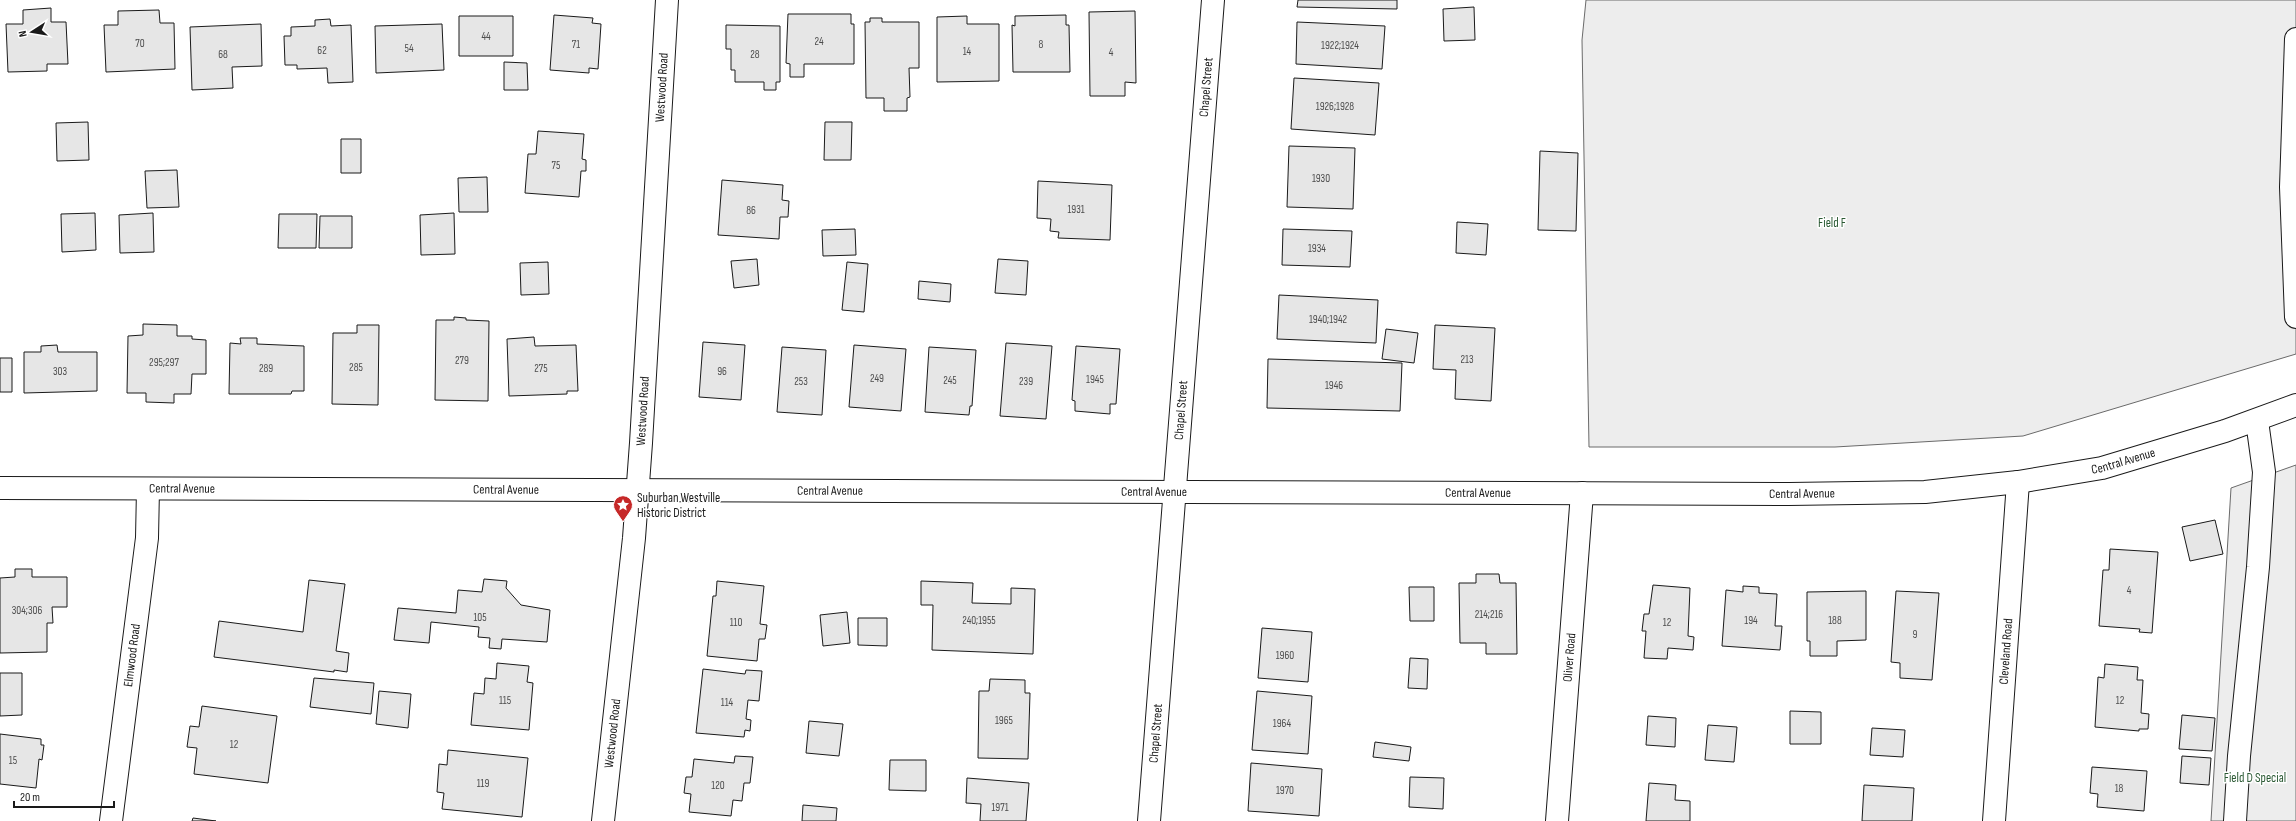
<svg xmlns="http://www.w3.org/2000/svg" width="2296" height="821" viewBox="0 0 2296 821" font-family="'Sofia Sans Condensed',sans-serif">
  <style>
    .built { fill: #ededed; stroke: #6a6a6a }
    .building { fill: #e6e6e6; stroke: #1a1a1a }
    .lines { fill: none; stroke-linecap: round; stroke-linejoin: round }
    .minor-casing { stroke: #1a1a1a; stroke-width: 24 }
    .minor { stroke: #fff; stroke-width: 22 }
    .labels { text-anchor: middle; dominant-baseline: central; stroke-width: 3; stroke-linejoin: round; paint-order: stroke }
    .number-label { font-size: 11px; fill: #4d4d4d }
    .street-label { font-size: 13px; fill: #1a1a1a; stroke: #fff }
    .park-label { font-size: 13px; fill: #2b5a34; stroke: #fff }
    .poi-label { font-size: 13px; fill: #1a1a1a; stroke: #fff; text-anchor: start }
  </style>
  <rect width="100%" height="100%" fill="#fff"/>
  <path class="built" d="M1586,0H2296V354L2023,436L1835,447H1589L1582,40Z
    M2296,465V821H2211L2231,488Z"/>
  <path class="building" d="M1298,0H1397V9L1297,7Z
    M1474,7L1475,40L1444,41L1443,9Z
    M51,8V22H66L68,64H47V71L8,72L6,24H23V10Z
    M159,10L160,23H174L175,69L106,72L104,25H118V11Z
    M1135,11L1136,83L1125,82V96H1090L1089,12Z
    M788,14H851V24H854V64H804V77H790V64L786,63Z
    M554,15L593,18L592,23L601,24L598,69L589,68V73L550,70Z
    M1066,15V25H1069L1070,72H1013L1012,25L1015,26V16Z
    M459,16H513V56H459Z
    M967,16V24H999V81L937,82V17Z
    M870,18H882V22H919V68H909L910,97L907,98V111H884V98H866L865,22H870Z
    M330,19L331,26L351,25L353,82L328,83L327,68L297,69V65H285L284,36H291V27L315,26V20Z
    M1297,22L1385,26L1382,69L1296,64Z
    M261,24L262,66L232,67L233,88L192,90L190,27Z
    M442,24L444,70L376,73L375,26Z
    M726,25L780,26V82H776V90H764V82H735V70H731V49H726Z
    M504,62L527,63L528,90H504Z
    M1294,78L1379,83L1375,135L1291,129Z
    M88,122L89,160L57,161L56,123Z
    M825,122H852L851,160H824Z
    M538,131L584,134L582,159L586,160V171H581L579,197L525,193L528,154H536Z
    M341,139H361V173H341Z
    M1289,146L1355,148L1353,209L1287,207Z
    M1540,151L1578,153L1576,231L1538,230Z
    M177,170L179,207L147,208L145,171Z
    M487,177L488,212H459L458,178Z
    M722,180L783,185L782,200L789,201L788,217H780L779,239L718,235Z
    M1038,181L1112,185L1110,240L1058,238L1059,232L1050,231L1051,219L1037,218Z
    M95,213L96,250L62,252L61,214Z
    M153,213L154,252L120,253L119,215Z
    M454,213L455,254L421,255L420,215Z
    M279,214H317L316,248H278Z
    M320,216H352V248H319Z
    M1457,222L1488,224L1486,255L1456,253Z
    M855,229L856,255L823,256L822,230Z
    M1283,229L1352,231L1350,267L1282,265Z
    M757,259L759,285L734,288L731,261Z
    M998,259L1028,261L1026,295L995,293Z
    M548,262L549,294L521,295L520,263Z
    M847,262L868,264L864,312L842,310Z
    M919,281L951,284L950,302L918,299Z
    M1279,295L1378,300L1376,343L1277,339Z
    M454,317L466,318V320L489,321L488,401L435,400L436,320H454Z
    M143,324L177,325V336H192V339L206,340V374H192L191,394H174V403L146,402V393H127L128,336L143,335Z
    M357,325H379L378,405L332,404L333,333H357Z
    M1435,325L1495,328L1491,401L1455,399L1456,370L1433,369Z
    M1386,329L1418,333L1414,363L1382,359Z
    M534,337L535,346L576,345L578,391H567V394L509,396L507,339Z
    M240,338H257V344L304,346V391H292L291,394H229L230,343L241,344Z
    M703,342L745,345L741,400L699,397Z
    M1006,343L1052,346L1046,419L1000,416Z
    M57,345L58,352H97V391L24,393V352H41V346Z
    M854,345L906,349L901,411L849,407Z
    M1076,346L1120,349L1116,404H1110V414L1075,411V401L1072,400Z
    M782,347L826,350L822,415L777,412Z
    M929,347L976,350L972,406H970L969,415L925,412Z
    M0,358H12V392H0Z
    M1268,359L1402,363L1400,411L1267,408Z
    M2215,520L2223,554L2190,561L2182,527Z
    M2110,549L2158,552L2152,633L2139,632L2140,629L2099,626L2103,570H2109Z
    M15,569H32V577H67V607H52L53,623H47V652L0,653V578L15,577Z
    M1476,574H1499L1500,583H1516L1517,654H1486V643H1460L1459,583H1476Z
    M484,579L507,581L506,588L521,605L550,610L547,642L502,639L501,649L489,648L490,638L478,637L479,627L431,622L429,643L394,640L398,608L456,613L458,590L482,592Z
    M309,580L345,584L336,651L349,653L347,672L334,670V672L214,657L219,621L303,632Z
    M717,581L764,586L760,624L767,625L765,639H759L757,661L707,656L713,596H716Z
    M921,581L973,583L972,603L1011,604V588L1035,589L1033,654L932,650L933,605H921Z
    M1653,585L1690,588L1688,636L1694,637L1693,650L1668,648L1667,659L1644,658L1646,631H1642L1644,614H1649Z
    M1743,586L1759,587V593L1777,594L1775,626H1782L1780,650L1722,646L1726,590L1743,592Z
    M1409,587H1434V621H1410Z
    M1866,591V640L1837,641V656H1810V641H1807V592Z
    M1896,591L1939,593L1932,680L1900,678V663L1891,662Z
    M847,612L850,643L823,646L820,615Z
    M858,618H887V646L858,645Z
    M1262,628L1312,632L1308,682L1258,678Z
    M1410,658L1428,659L1427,689L1408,688Z
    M497,663L529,666L527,682L533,683L529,730L471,725L474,693L484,694L485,678L496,679Z
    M2105,664L2138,667L2137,680H2143L2141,713L2149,714L2148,729H2139V731L2095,727L2098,677L2104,678Z
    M703,669L745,674L746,670L762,671L759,701L748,700L746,719L751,720L750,731L745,730L744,737L696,733Z
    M0,673H22V715L0,716Z
    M314,678L374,683L371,714L310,707Z
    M990,679L1025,680V693H1030L1028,759L978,758L979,691H989Z
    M379,691L411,694L408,728L376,724Z
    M1257,691L1312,696L1308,754L1252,750Z
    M202,706L277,716L268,783L194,774L197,748L187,747L190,726L199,727Z
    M1790,711L1821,712V744H1790Z
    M2182,715L2215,718L2212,751L2179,749Z
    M1648,716L1676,718L1675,747L1646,745Z
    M809,721L843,724L839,756L806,753Z
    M1708,725L1737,727L1734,762L1705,760Z
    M1872,728L1905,730L1903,757L1870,755Z
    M0,734L41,739V745H44L42,760L39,759L36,788L0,784Z
    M1375,742L1411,747L1409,761L1373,757Z
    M448,750L528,758L522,817L442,809L444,793L437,792L439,764L447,765Z
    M735,756L753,757L750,783H744L742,801L733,800L731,816L689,812L691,794L684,793L686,777H692L694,759L734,763Z
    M2182,756L2211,758L2209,785L2180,783Z
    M890,760H926V791L889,790Z
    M1251,763L1322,769L1319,816L1248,811Z
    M2092,767L2147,771L2144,811L2097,807L2098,794L2090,793Z
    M1410,777L1444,778L1443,809L1409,807Z
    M967,778L1029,783L1026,821H980L981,804L966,803Z
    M1649,783L1676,785L1675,800L1690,801V821H1646Z
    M1864,785L1914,788L1912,821H1862Z
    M803,805L837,808L836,821H802Z
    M193,818L216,821H192Z"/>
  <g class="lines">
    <g class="minor-casing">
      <g id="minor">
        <path d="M2296,39L2291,187L2296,317"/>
        <path id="s1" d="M0,488L1789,494L1925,492L2018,482L2102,468L2225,431L2296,405"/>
        <path id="s2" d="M111,821L147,538L148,489"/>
        <path id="s3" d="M603,821L634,538L641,443L667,0"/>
        <path id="s4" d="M1149,821L1213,0"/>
        <path id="s5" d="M1557,821L1582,493"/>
        <path id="s6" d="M1994,821L2018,482"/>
        <path d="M2235,821L2239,756L2258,567L2264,472L2257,421"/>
      </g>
    </g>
    <use href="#minor" class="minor"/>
  </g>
  <defs>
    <g id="sight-pin" transform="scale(1)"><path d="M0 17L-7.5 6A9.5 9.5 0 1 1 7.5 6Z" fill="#c62828" stroke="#fff"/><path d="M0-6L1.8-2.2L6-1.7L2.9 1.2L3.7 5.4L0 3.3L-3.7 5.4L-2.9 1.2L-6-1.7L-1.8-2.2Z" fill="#fff"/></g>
  </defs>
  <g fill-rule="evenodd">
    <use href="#sight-pin" x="623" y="505"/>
  </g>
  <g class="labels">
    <g class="number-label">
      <text x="486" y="36">44</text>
      <text x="819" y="41">24</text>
      <text x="140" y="43">70</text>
      <text x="576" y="44">71</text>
      <text x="1041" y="44">8</text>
      <text x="1340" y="45">1922;1924</text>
      <text x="409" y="48">54</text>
      <text x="322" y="50">62</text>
      <text x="967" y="51">14</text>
      <text x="1111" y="52">4</text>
      <text x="223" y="54">68</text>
      <text x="755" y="54">28</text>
      <text x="1335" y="106">1926;1928</text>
      <text x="556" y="165">75</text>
      <text x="1321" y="178">1930</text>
      <text x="1076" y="209">1931</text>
      <text x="751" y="210">86</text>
      <text x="1317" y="248">1934</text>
      <text x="1328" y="319">1940;1942</text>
      <text x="1467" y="359">213</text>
      <text x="462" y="360">279</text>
      <text x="164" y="362">295;297</text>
      <text x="356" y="367">285</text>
      <text x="266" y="368">289</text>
      <text x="541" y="368">275</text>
      <text x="60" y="371">303</text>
      <text x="722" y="371">96</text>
      <text x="877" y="378">249</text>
      <text x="1095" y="379">1945</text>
      <text x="950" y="380">245</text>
      <text x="801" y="381">253</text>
      <text x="1026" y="381">239</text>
      <text x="1334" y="385">1946</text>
      <text x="2129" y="590">4</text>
      <text x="27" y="610">304;306</text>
      <text x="1489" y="614">214;216</text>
      <text x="480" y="617">105</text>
      <text x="979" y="620">240;1955</text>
      <text x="1751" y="620">194</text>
      <text x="1835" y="620">188</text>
      <text x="736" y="622">110</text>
      <text x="1667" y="622">12</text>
      <text x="1915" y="634">9</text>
      <text x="1285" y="655">1960</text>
      <text x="505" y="700">115</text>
      <text x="2120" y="700">12</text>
      <text x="727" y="702">114</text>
      <text x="1004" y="720">1965</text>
      <text x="1282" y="723">1964</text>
      <text x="234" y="744">12</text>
      <text x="13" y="760">15</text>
      <text x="483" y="783">119</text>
      <text x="718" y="785">120</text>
      <text x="2119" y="788">18</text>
      <text x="1285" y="790">1970</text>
      <text x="1000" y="807">1971</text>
    </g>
    <g class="street-label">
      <text stroke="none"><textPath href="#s4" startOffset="736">Chapel Street</textPath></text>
      <text stroke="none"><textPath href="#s3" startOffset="736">Westwood Road</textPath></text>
      <text stroke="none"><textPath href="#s3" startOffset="412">Westwood Road</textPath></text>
      <text stroke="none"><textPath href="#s4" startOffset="412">Chapel Street</textPath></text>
      <text stroke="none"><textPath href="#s1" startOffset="2126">Central Avenue</textPath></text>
      <text stroke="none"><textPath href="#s1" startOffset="182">Central Avenue</textPath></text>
      <text stroke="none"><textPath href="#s1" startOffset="506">Central Avenue</textPath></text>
      <text stroke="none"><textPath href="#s1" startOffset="830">Central Avenue</textPath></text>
      <text stroke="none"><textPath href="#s1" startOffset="1154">Central Avenue</textPath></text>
      <text stroke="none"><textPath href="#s1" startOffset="1478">Central Avenue</textPath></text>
      <text stroke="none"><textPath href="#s1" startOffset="1802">Central Avenue</textPath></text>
      <text stroke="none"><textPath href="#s6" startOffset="170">Cleveland Road</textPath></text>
      <text stroke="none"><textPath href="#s2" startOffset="167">Elmwood Road</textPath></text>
      <text stroke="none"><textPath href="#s5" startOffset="164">Oliver Road</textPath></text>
      <text stroke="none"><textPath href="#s3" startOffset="88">Westwood Road</textPath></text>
      <text stroke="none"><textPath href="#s4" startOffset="88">Chapel Street</textPath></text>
    </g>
    <g class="park-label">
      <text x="1832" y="223">Field F</text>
      <text x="2255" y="778">Field D Special</text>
    </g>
    <g class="poi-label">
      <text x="637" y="498">Suburban Westville<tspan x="637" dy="15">Historic District</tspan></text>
    </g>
  </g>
  <g transform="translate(32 32) rotate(258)" stroke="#ffffff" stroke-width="3" paint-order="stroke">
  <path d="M0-3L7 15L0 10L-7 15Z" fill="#1a1a1a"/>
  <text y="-6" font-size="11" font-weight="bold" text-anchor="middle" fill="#1a1a1a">N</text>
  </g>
  <path d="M14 801v6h100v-6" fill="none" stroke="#1a1a1a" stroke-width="2"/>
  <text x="20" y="801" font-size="12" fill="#1a1a1a" stroke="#ffffff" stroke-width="3" paint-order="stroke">20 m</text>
</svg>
